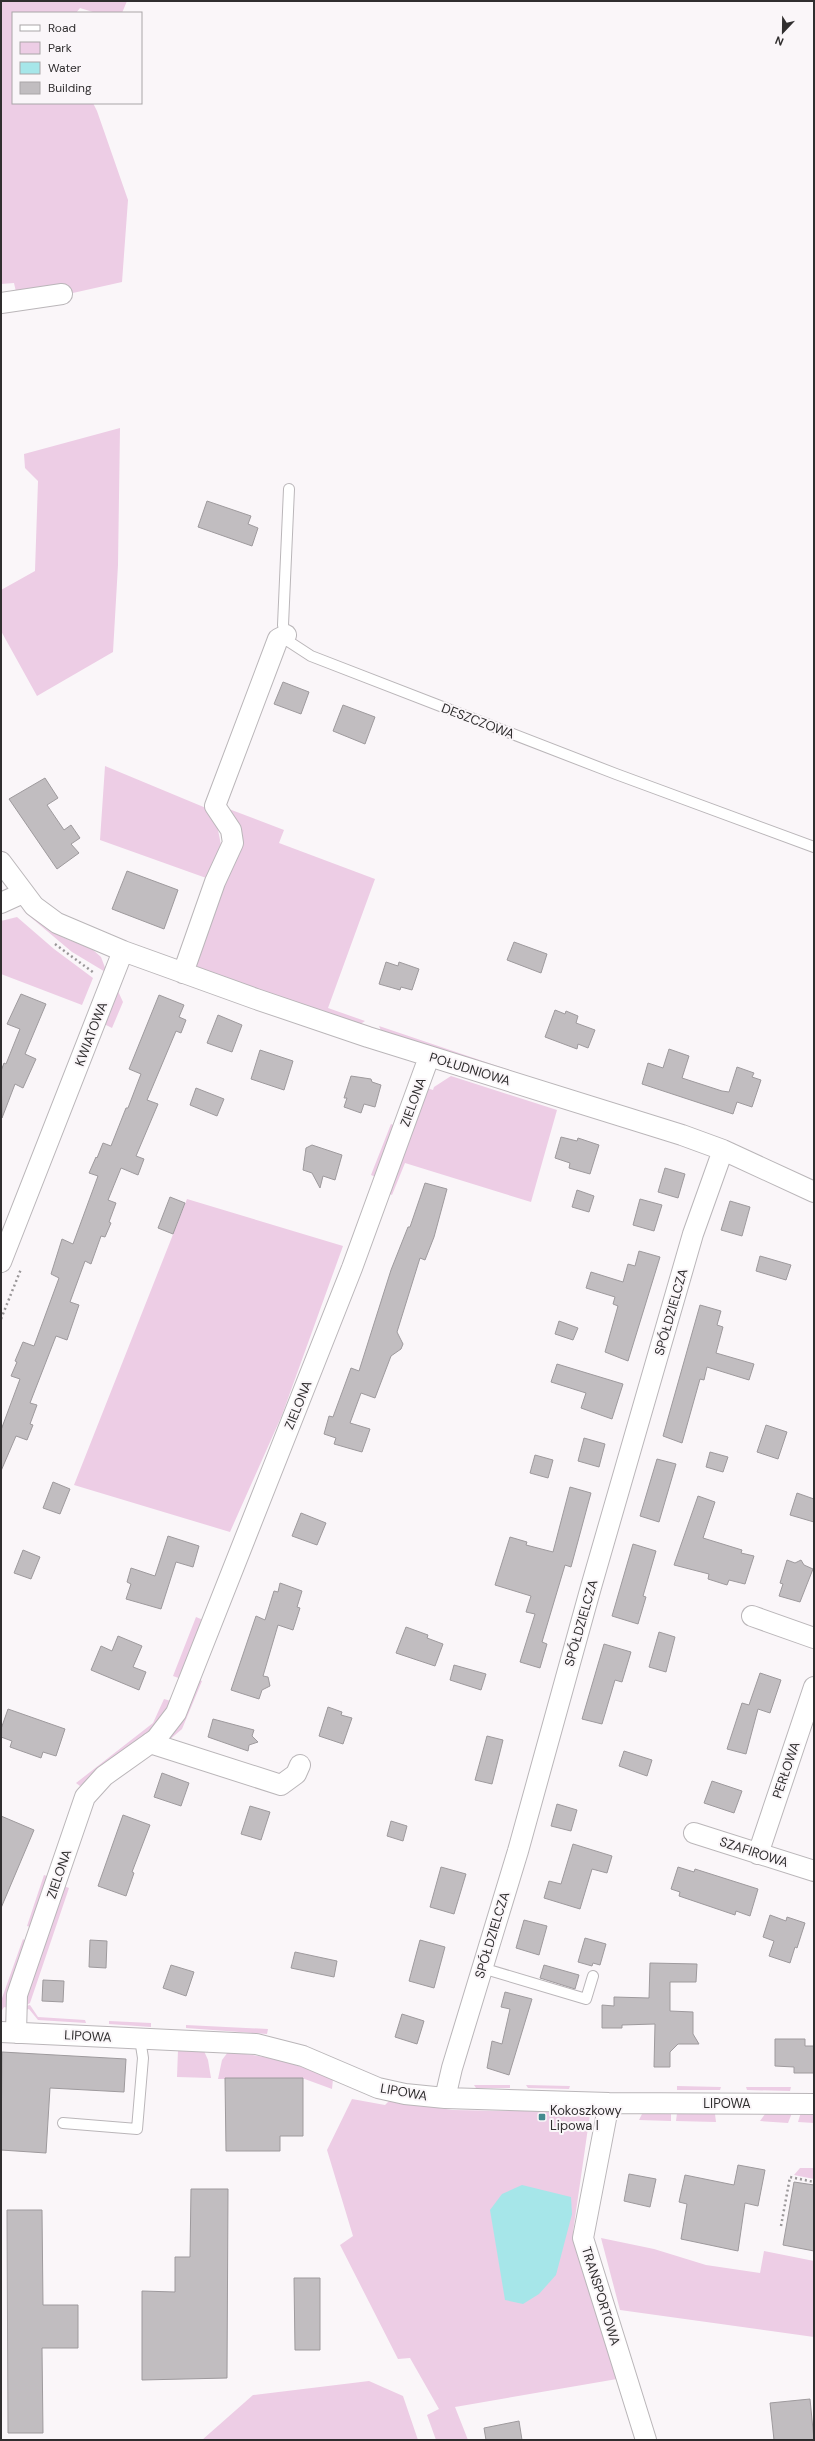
<svg xmlns="http://www.w3.org/2000/svg" width="815" height="2441" viewBox="0 0 815 2441" font-family="'DM Sans',sans-serif">
  <style>
    .green { fill: #edcde5 }
    .water { fill: #a6e6e9 }
    .building { fill: #c1bdc0; stroke: #9e9a9d }
    .lines { fill: none; stroke-linecap: round; stroke-linejoin: round }
    .lane-casing { stroke: #bab6b9; stroke-width: 12 }
    .street-casing { stroke: #bab6b9; stroke-width: 22 }
    .path { stroke: #999698; stroke-width: 2.5; stroke-dasharray: 2 3; stroke-linecap: butt }
    .lane { stroke: #fff; stroke-width: 10 }
    .street { stroke: #fff; stroke-width: 20 }
    .poi-dot { fill: #448b8f; stroke: #faf6f9; stroke-width: 1.5 }
    .labels { text-anchor: middle; dominant-baseline: central; stroke-width: 4; stroke-linejoin: round; paint-order: stroke }
    .street-label { font-size: 13px; fill: #302e2f; stroke: #faf6f9 }
    .poi-label { font-size: 13px; fill: #302e2f; stroke: #faf6f9; text-anchor: start }
  </style>
  <rect width="100%" height="100%" fill="#faf6f9"/>
  <path class="green" d="M1,1H127L122,13H96L80,8L76,13H13V103H93L97,111L128,200L122,282L19,305L14,283L1,284Z
    M120,428L118,565L113,652L37,696L1,631V590L35,571L38,481L25,468L24,454Z
    M105,766L206,808L217,825L221,845L209,879L100,840Z
    M221,806L284,830L279,843L375,879L328,1008L365,1021L359,1025L191,968L242,830Z
    M22,910L62,937L92,949L101,957L107,973L72,952Z
    M17,917L54,949L93,978L82,1005L1,974V921Z
    M117,989L123,1002L112,1028L104,1024Z
    M379,1026L542,1081L540,1082L382,1033Z
    M451,1076L557,1110L531,1202L405,1163L392,1195L388,1193L427,1088L433,1090L434,1087Z
    M391,1124L398,1127L378,1178L371,1175Z
    M187,1199L343,1246L282,1415L230,1532L74,1485Z
    M196,1617L208,1622L184,1680L173,1676Z
    M197,1679L202,1681L182,1729L168,1741V1734Z
    M164,1699L171,1701L161,1723L80,1786L76,1783L153,1723Z
    M44,1875L50,1877L33,1928L27,1926Z
    M61,1885L69,1888L30,2003L25,2006L30,2005L38,2017L85,2020L86,2023L38,2020L29,2009L25,2010L24,1998Z
    M23,1939L28,1942L8,2008L4,2007L1,2012V2001Z
    M109,2021L151,2023V2027L109,2024Z
    M186,2025L268,2029L267,2034L186,2028Z
    M178,2050L204,2051L208,2060L211,2078L177,2077Z
    M228,2052C265,2055 299,2064 333,2079L332,2089L302,2078L218,2079L222,2060Z
    M474,2085H510V2088H476Z
    M526,2085L570,2086L569,2089L528,2088Z
    M677,2086L721,2087L720,2090H677Z
    M746,2087H791L790,2091L747,2090Z
    M352,2099L385,2105L389,2101L453,2110L583,2112L590,2114L573,2232L617,2379L455,2407L468,2440H436L427,2415L439,2409L410,2358L398,2359L340,2245L353,2236L327,2150Z
    M643,2112H671V2121L639,2120Z
    M801,2112H814V2123L798,2122Z
    M677,2113L715,2114L716,2122L676,2121Z
    M792,2113L788,2123L760,2121L765,2114Z
    M800,2168H814V2179L794,2175Z
    M601,2238L654,2249L706,2265L760,2273L764,2251L814,2261V2337L620,2310Z
    M369,2381L403,2396L418,2440H202L253,2395Z"/>
  <path class="water" d="M522,2185L571,2197L572,2214L556,2275L539,2294L523,2304L505,2300L490,2210L502,2194Z"/>
  <path class="building" d="M207,501L251,516L248,524L258,528L252,546L198,527Z
    M283,682L309,692L301,714L274,704Z
    M343,705L375,717L365,744L333,731Z
    M45,778L58,798L47,805L64,830L71,825L80,838L71,844L79,853L57,869L9,799Z
    M127,871L178,890L164,929L112,909Z
    M514,942L547,954L541,973L507,960Z
    M386,962L398,966L399,962L419,969L412,990L401,987L400,990L379,984Z
    M21,994L46,1004L25,1054L36,1059L23,1088L15,1084L2,1118L1,1071L4,1063L6,1064L20,1029L7,1024Z
    M159,995L184,1005L179,1017L186,1020L181,1033L176,1031L147,1100L158,1104L136,1156L144,1159L138,1175L121,1168L108,1200L116,1203L109,1222L111,1223L105,1237L101,1236L91,1264L85,1261L70,1302L79,1305L67,1340L56,1336L30,1403L37,1405L30,1424L33,1425L27,1440L16,1436L1,1471V1430L20,1379L11,1376L17,1362L15,1361L23,1342L34,1346L59,1278L51,1274L62,1239L73,1244L98,1176L89,1173L96,1157L97,1158L103,1143L111,1146L126,1108H128L141,1074L129,1069Z
    M555,1010L565,1014L566,1011L578,1016L576,1023L595,1030L588,1048L578,1044L577,1049L545,1037Z
    M218,1015L242,1025L232,1052L207,1043Z
    M669,1049L689,1056L682,1078L722,1091L729,1092L737,1067L754,1073L752,1077L761,1080L752,1107L737,1102L733,1114L642,1084L648,1063L663,1068Z
    M260,1050L293,1061L284,1090L251,1079Z
    M351,1076L371,1079L372,1082L381,1085L375,1107L364,1104L361,1113L344,1107L347,1098H344Z
    M196,1088L224,1099L217,1116L190,1105Z
    M561,1137L577,1141L578,1138L599,1145L590,1174L569,1168L570,1163L555,1158Z
    M312,1145L342,1155L335,1180L323,1176L320,1188L312,1173L303,1170L306,1148Z
    M665,1168L685,1174L678,1198L658,1192Z
    M425,1183L447,1189L434,1237L425,1260L420,1258L397,1332L403,1344L401,1349L391,1356L375,1398L361,1393L350,1423L370,1429L362,1452L334,1444L336,1438L324,1434L329,1416L333,1417L351,1368L359,1371L391,1270L408,1227H410Z
    M577,1190L594,1196L589,1212L572,1207Z
    M170,1197L185,1203L173,1234L158,1228Z
    M640,1199L662,1205L654,1231L633,1225Z
    M730,1201L750,1207L742,1236L721,1230Z
    M639,1251L660,1257L628,1361L605,1352L618,1306L613,1304L615,1297L586,1288L591,1272L623,1282L628,1264L635,1266Z
    M760,1256L791,1265L786,1280L756,1271Z
    M700,1305L721,1311L717,1325L723,1327L716,1353L754,1364L749,1380L707,1367L704,1380L700,1379L682,1443L663,1436Z
    M559,1321L578,1328L573,1340L555,1334Z
    M557,1364L623,1384L612,1419L581,1408L586,1393L551,1382Z
    M766,1425L787,1432L778,1459L757,1452Z
    M584,1438L605,1444L599,1467L578,1461Z
    M710,1452L728,1457L723,1472L706,1467Z
    M535,1455L553,1460L548,1478L530,1473Z
    M657,1459L676,1464L659,1522L640,1516Z
    M53,1482L70,1489L60,1514L43,1508Z
    M570,1487L591,1493L571,1567L565,1565L542,1642L547,1644L540,1668L520,1662L535,1614L526,1612L531,1596L495,1585L510,1537L527,1542L526,1545L553,1552Z
    M797,1493L814,1499V1522L790,1515Z
    M698,1496L715,1502L703,1538L742,1550L741,1553L754,1556L745,1584L729,1580L727,1585L708,1579L709,1574L674,1565Z
    M301,1513L326,1523L317,1545L292,1536Z
    M168,1536L199,1546L193,1567L176,1562L161,1609L126,1599L131,1584L127,1582L131,1568L155,1576Z
    M633,1544L656,1551L643,1596L646,1597L638,1624L612,1616Z
    M23,1550L40,1557L31,1579L14,1573Z
    M787,1560L795,1563L801,1560L804,1565L813,1569L800,1602L779,1596L783,1584L780,1583Z
    M280,1583L302,1591L297,1607L300,1608L293,1630L278,1625L263,1676L268,1677L270,1686L262,1690L259,1699L231,1690L256,1616L265,1620L274,1591L278,1592Z
    M406,1627L428,1635L427,1638L443,1644L435,1666L396,1653Z
    M659,1632L675,1637L666,1672L649,1667Z
    M118,1636L142,1646L133,1667L146,1672L139,1690L91,1670L101,1646L112,1651Z
    M604,1644L631,1652L622,1682L615,1680L602,1724L582,1719Z
    M454,1665L486,1674L481,1690L450,1680Z
    M760,1673L781,1680L770,1713L758,1709L746,1754L727,1749L742,1703L749,1705Z
    M328,1707L342,1712L341,1715L352,1718L343,1744L319,1736Z
    M8,1709L65,1729L56,1756L43,1752L41,1758L10,1747L12,1741L1,1737V1729Z
    M213,1719L254,1730L252,1736L258,1742L249,1745L248,1751L208,1737Z
    M487,1736L503,1740L492,1784L475,1780Z
    M624,1751L652,1760L647,1776L619,1766Z
    M162,1773L189,1783L181,1806L154,1797Z
    M712,1781L742,1791L734,1813L704,1803Z
    M557,1804L577,1810L571,1831L551,1826Z
    M250,1806L270,1812L261,1840L241,1834Z
    M123,1815L150,1825L132,1872L134,1873L126,1896L98,1886Z
    M1,1816L34,1830L1,1908Z
    M391,1821L407,1826L403,1841L387,1836Z
    M573,1844L612,1856L607,1873L592,1869L580,1909L544,1898L549,1881L561,1884Z
    M441,1867L466,1874L454,1914L430,1907Z
    M678,1867L694,1872L695,1869L758,1889L750,1916L736,1911L735,1915L679,1896L680,1892L671,1889Z
    M770,1915L786,1921L787,1917L805,1923L797,1948L795,1947L790,1963L769,1956L774,1941L763,1937Z
    M524,1920L547,1926L539,1955L516,1948Z
    M585,1938L606,1944L600,1965L593,1963L592,1966L578,1962Z
    M90,1940L107,1941L106,1968L89,1967Z
    M420,1940L445,1947L434,1988L409,1981Z
    M295,1952L337,1961L334,1977L291,1968Z
    M650,1963L697,1964L696,1982H670V2011L693,2012V2034L699,2044H678L670,2052V2067H654L655,2024L622,2025V2028H602V2005L614,2006V1997L649,1998Z
    M171,1965L194,1972L186,1996L163,1988Z
    M544,1965L579,1975L575,1989L540,1978Z
    M43,1980L64,1981L63,2002L42,2001Z
    M505,1992L532,1999L509,2075L487,2068L492,2041L502,2044L510,2009L501,2007Z
    M402,2014L424,2021L417,2044L395,2037Z
    M775,2039H805V2046H814V2073H794V2067L775,2066Z
    M2,2052L126,2059L124,2092L50,2088L46,2153L1,2150Z
    M225,2078H303V2136H280V2151H226Z
    M738,2165L765,2170L758,2206L745,2203L738,2251L681,2239L687,2204L679,2202L685,2175L734,2185Z
    M629,2174L656,2179L650,2207L624,2201Z
    M794,2182L814,2185V2251L783,2245Z
    M191,2189H228L227,2378L142,2380V2291L175,2292V2257H190Z
    M7,2210H42L43,2305H78V2348H42L43,2433H8Z
    M294,2278H320V2350H295Z
    M810,2399L814,2440H774L770,2403Z
    M519,2421L522,2440H486L484,2428Z"/>
  <g class="lines">
    <g class="lane-casing">
      <path id="lane" d="M289,489L283,625L288,641L311,656L616,774L814,847
        M482,1968L586,1999L593,1976
        M63,2123L137,2129L143,2058L140,2039"/>
    </g>
    <g class="street-casing">
      <path id="street" d="M1,303L62,294
        M1,862L34,906L57,923L123,951L256,999L368,1037L682,1135L723,1150L814,1192
        M1,903L23,893
        M183,973L215,882L233,843L231,830L215,806L278,639L286,635
        M1,1262L123,951
        M752,1616L814,1638
        M150,1743L281,1785L296,1774L300,1765
        M694,1833L814,1871
        M758,1854L814,1687
        M1,2032L256,2044L303,2056L378,2088L405,2094L445,2098L609,2103L814,2104
        M16,2033L17,1995L85,1797L104,1776L156,1739L176,1713L352,1268L429,1057
        M445,2098L452,2068L518,1851L591,1587L693,1234L723,1150
        M609,2103L583,2238L646,2440"/>
    </g>
    <path class="path" d="M55,944L94,973
      M1,1319L21,1269
      M781,2226L790,2177L814,2182"/>
    <use href="#lane" class="lane"/>
    <use href="#street" class="street"/>
  </g>
  <rect class="poi-dot" x="538" y="2113" width="8" height="8" rx="2"/>
  <g class="labels">
    <g class="street-label">
      <text transform="translate(478 721) rotate(21)">DESZCZOWA</text>
      <text transform="translate(91 1034) rotate(-69)">KWIATOWA</text>
      <text transform="translate(470 1069) rotate(17)">POŁUDNIOWA</text>
      <text transform="translate(413 1102) rotate(-70)">ZIELONA</text>
      <text transform="translate(671 1312) rotate(-74)">SPÓŁDZIELCZA</text>
      <text transform="translate(298 1405) rotate(-68)">ZIELONA</text>
      <text transform="translate(581 1623) rotate(-74)">SPÓŁDZIELCZA</text>
      <text transform="translate(786 1770) rotate(-71)">PERŁOWA</text>
      <text transform="translate(754 1852) rotate(18)">SZAFIROWA</text>
      <text transform="translate(59 1874) rotate(-71)">ZIELONA</text>
      <text transform="translate(492 1935) rotate(-73)">SPÓŁDZIELCZA</text>
      <text transform="translate(88 2036) rotate(3)">LIPOWA</text>
      <text transform="translate(404 2092) rotate(10)">LIPOWA</text>
      <text x="727" y="2103">LIPOWA</text>
      <text transform="translate(601 2296) rotate(73)">TRANSPORTOWA</text>
    </g>
    <g class="poi-label">
      <text x="550" y="2110">Kokoszkowy<tspan x="550" dy="15">Lipowa I</tspan></text>
    </g>
  </g>
  <rect width="815" height="2441" fill="none" stroke="#302e2f" stroke-width="4"/>
  <rect x="12" y="12" width="130" height="92" fill="#faf6f9" stroke="#a9a6a8"/>
  <rect x="20" y="25" width="20" height="6" fill="#ffffff" stroke="#a9a6a8"/>
  <text x="48" y="32" font-size="12" fill="#302e2f">Road</text>
  <rect x="20" y="42" width="20" height="12" fill="#edcde5" stroke="#a9a6a8"/>
  <text x="48" y="52" font-size="12" fill="#302e2f">Park</text>
  <rect x="20" y="62" width="20" height="12" fill="#a6e6e9" stroke="#a9a6a8"/>
  <text x="48" y="72" font-size="12" fill="#302e2f">Water</text>
  <rect x="20" y="82" width="20" height="12" fill="#c1bdc0" stroke="#a9a6a8"/>
  <text x="48" y="92" font-size="12" fill="#302e2f">Building</text>
  <g transform="translate(783 32) rotate(202)" stroke="#faf6f9" stroke-width="3" paint-order="stroke">
  <path d="M0-3L7 15L0 10L-7 15Z" fill="#302e2f"/>
  <text y="-6" font-size="11" font-weight="bold" text-anchor="middle" fill="#302e2f">N</text>
  </g>
</svg>
